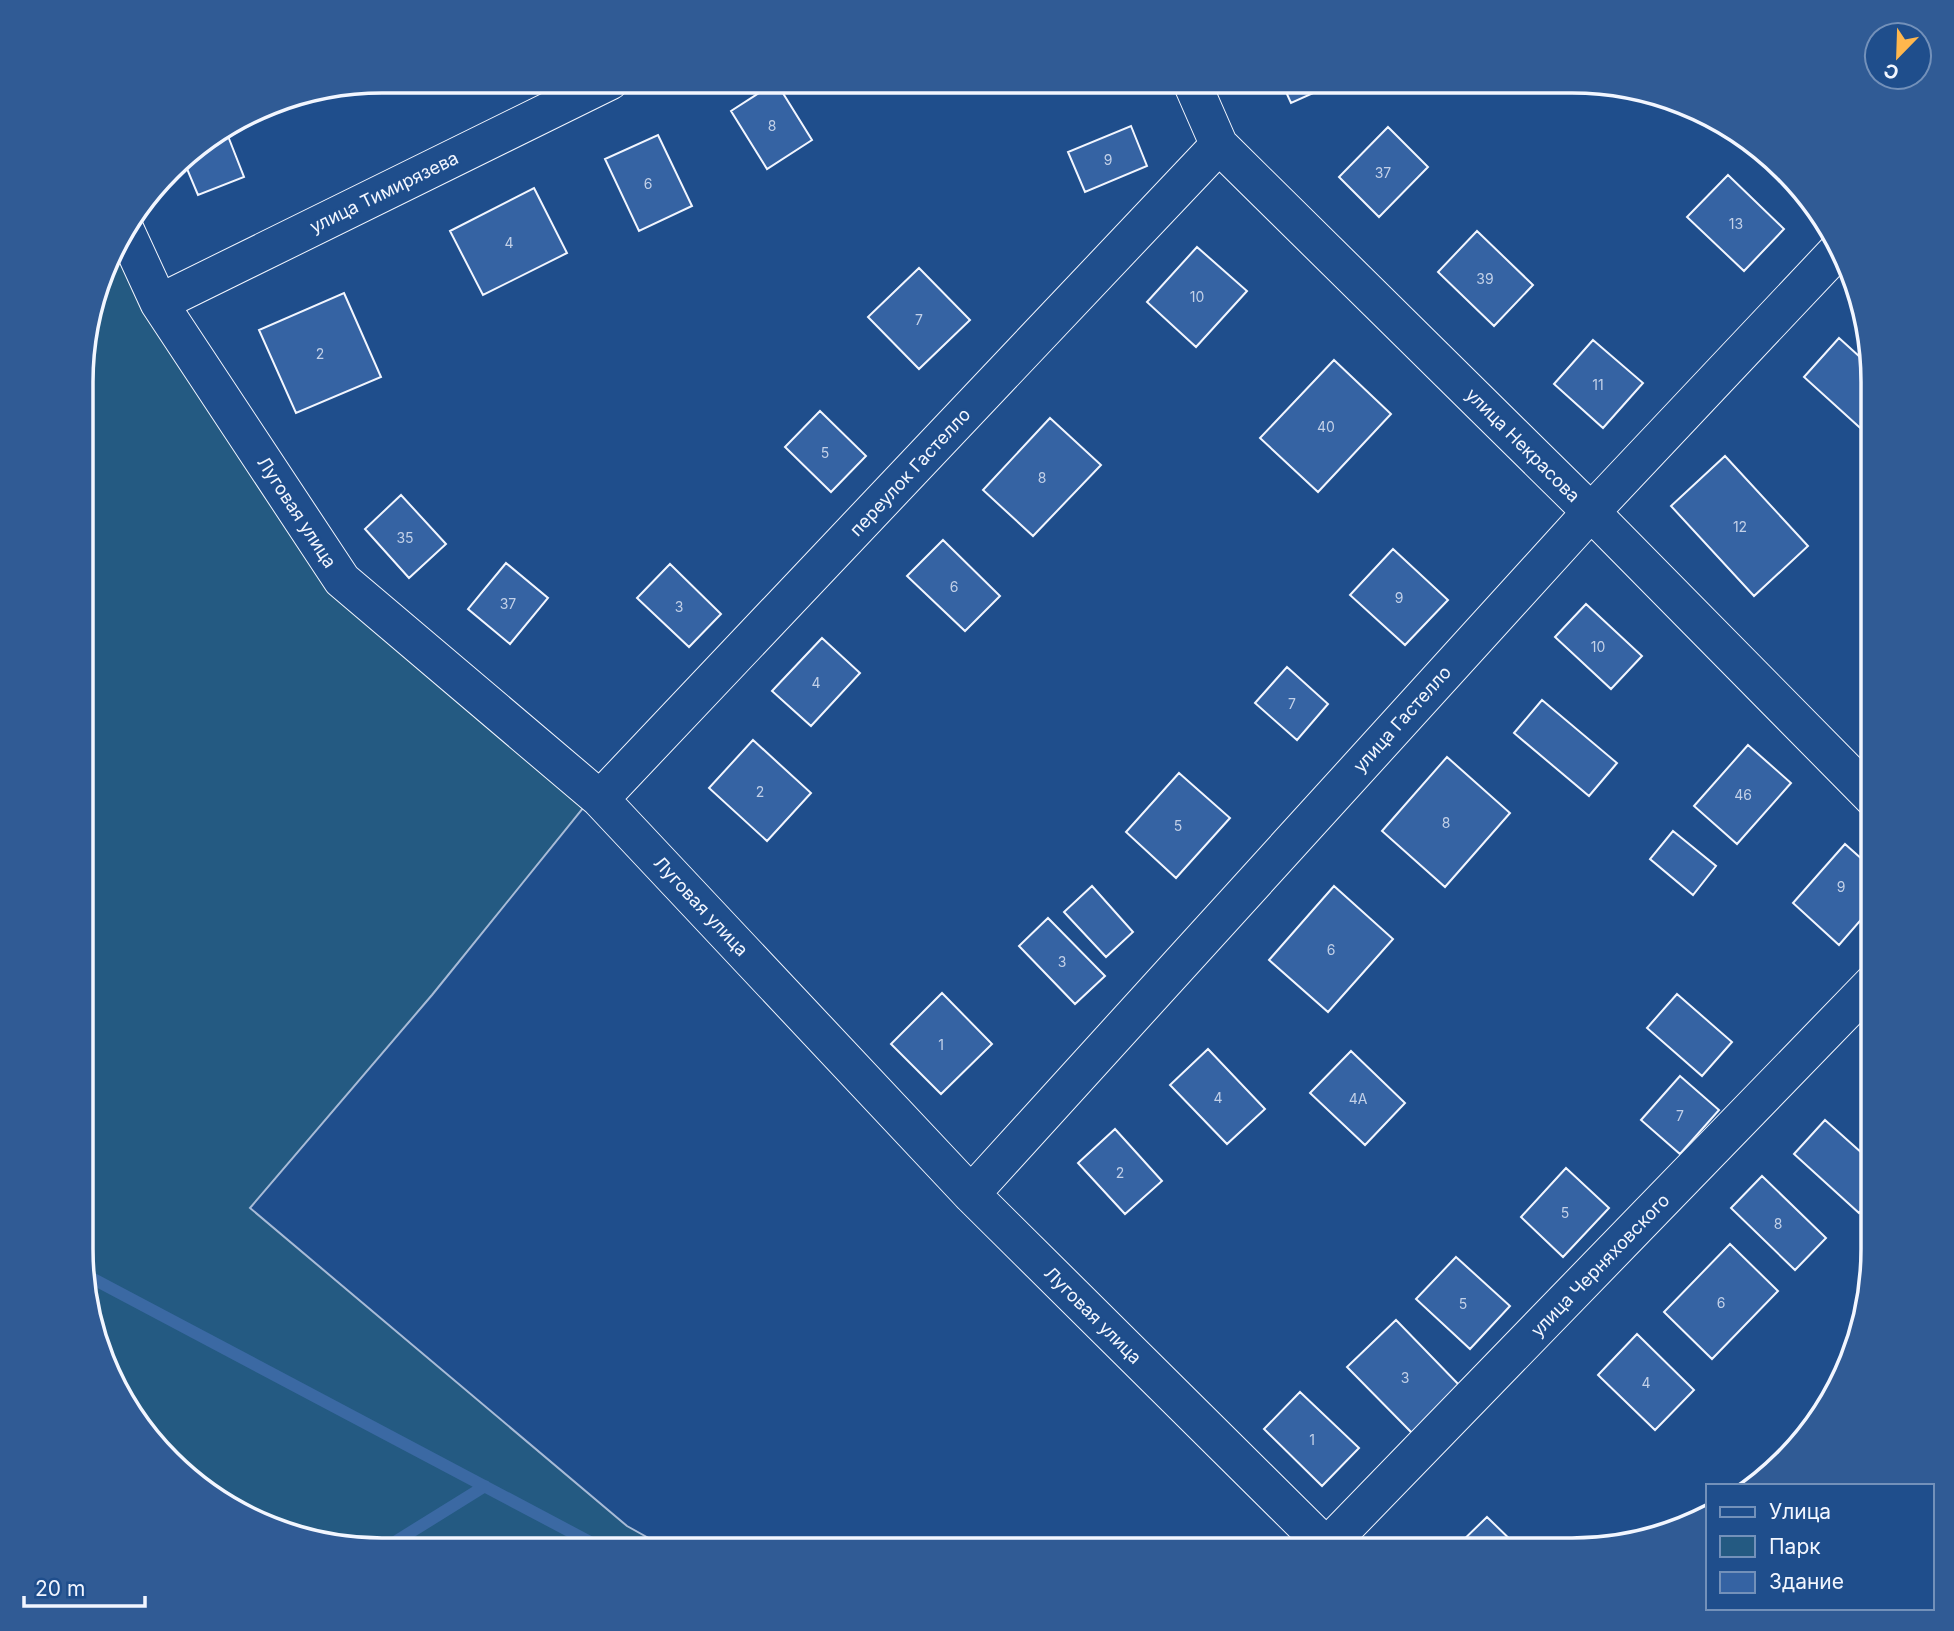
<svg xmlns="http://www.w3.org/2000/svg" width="1954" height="1631" viewBox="0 0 1954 1631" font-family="Inter,sans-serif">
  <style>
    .green { fill: #245a82; stroke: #a8bbd7; stroke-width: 2 }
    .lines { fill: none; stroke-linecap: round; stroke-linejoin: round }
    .stream { stroke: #3b69a3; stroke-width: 12 }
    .building { fill: #3563a3; stroke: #f2f6ff; stroke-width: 2 }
    .minor-casing { stroke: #f2f6ff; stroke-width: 39 }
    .minor { stroke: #1f4e8c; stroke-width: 37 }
    .labels { text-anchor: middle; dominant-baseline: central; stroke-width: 5; stroke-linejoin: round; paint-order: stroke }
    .number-label { font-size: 14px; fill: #c3d1e8 }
    .street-label { font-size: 18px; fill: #f2f6ff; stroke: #1f4e8c }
    .rim { fill: none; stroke: #f2f6ff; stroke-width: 3.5 }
  </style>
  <rect width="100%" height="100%" fill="#1f4e8c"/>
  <path class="green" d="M122,258L333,591L588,802L432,995L250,1208L627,1526L670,1550H363L266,1527L169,1463L111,1382L81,1269L83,342L110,263Z"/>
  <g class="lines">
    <path class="stream" d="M82,1273L605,1550
      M382,1550L485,1486"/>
  </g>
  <path class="building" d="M1281,81H1337L1338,82L1291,103Z
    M776,82L812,140L767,169L731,111Z
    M1131,126L1147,166L1085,192L1068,152Z
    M1388,127L1428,167L1379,217L1339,177Z
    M226,131L244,177L198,195L182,157Z
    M658,135L692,206L639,231L605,159Z
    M1728,175L1784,229L1744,271L1687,217Z
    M534,188L567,253L483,295L450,231Z
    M1477,231L1533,285L1494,326L1438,272Z
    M1197,247L1247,291L1196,347L1147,302Z
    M919,268L970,320L919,369L868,317Z
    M344,293L381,377L296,413L259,330Z
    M1839,338L1871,367L1873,429L1868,435L1804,377Z
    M1593,340L1643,383L1603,428L1554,384Z
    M1334,360L1391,414L1318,492L1260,438Z
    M820,411L866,456L831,492L785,447Z
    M1050,418L1101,465L1033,536L983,490Z
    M1725,456L1808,546L1754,596L1671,506Z
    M401,495L446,544L409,578L365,529Z
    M943,540L1000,596L965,631L907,576Z
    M1393,549L1448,600L1405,645L1350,595Z
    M506,563L548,598L510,644L468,609Z
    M670,564L721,614L689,647L637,598Z
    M1586,604L1642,656L1611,689L1555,637Z
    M822,638L860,673L811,726L772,691Z
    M1287,667L1328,704L1297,740L1255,703Z
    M1542,700L1617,763L1589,796L1514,733Z
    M753,740L811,793L767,841L709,788Z
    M1748,745L1791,783L1737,844L1694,806Z
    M1447,757L1510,813L1445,887L1382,831Z
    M1179,773L1230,818L1176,878L1126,832Z
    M1673,831L1716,866L1693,895L1650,859Z
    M1845,844L1873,869V906L1839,945L1793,903Z
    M1092,886L1133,932L1106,957L1064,912Z
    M1334,886L1393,939L1328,1012L1269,960Z
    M1048,918L1105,976L1075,1004L1019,946Z
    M942,993L992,1044L941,1094L891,1044Z
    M1677,994L1732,1042L1702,1076L1647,1028Z
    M1208,1049L1265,1109L1227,1144L1170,1085Z
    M1351,1051L1405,1103L1365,1145L1310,1093Z
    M1680,1076L1719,1110L1680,1154L1641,1120Z
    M1825,1120L1873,1163V1197L1859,1213L1794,1154Z
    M1115,1129L1162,1181L1125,1214L1078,1163Z
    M1566,1168L1609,1208L1563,1257L1521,1217Z
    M1762,1176L1826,1238L1795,1270L1731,1208Z
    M1730,1244L1778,1291L1712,1359L1664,1312Z
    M1456,1257L1510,1306L1470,1349L1416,1299Z
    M1396,1320L1462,1388L1413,1434L1347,1367Z
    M1637,1334L1694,1390L1655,1430L1598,1375Z
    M1300,1392L1359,1448L1322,1486L1264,1429Z
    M1487,1517L1521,1550H1453Z"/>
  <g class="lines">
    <g class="minor-casing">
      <path id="minor" d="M1191,81L1219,145L1591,512L1873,798
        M124,227L159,303L342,580L600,799L971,1194L1330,1550
        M159,303L610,81
        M600,799L1219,145
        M971,1194L1591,512L1839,249
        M1326,1547L1873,983"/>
    </g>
    <use href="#minor" class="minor"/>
  </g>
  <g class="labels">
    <g class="number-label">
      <text x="772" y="125">8</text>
      <text x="1108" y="159">9</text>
      <text x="1383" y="172">37</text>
      <text x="648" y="183">6</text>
      <text x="1736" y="223">13</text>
      <text x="509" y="242">4</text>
      <text x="1485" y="278">39</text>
      <text x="1197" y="296">10</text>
      <text x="919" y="319">7</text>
      <text x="320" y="353">2</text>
      <text x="1598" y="384">11</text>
      <text x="1326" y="426">40</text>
      <text x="825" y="452">5</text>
      <text x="1042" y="477">8</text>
      <text x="1740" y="526">12</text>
      <text x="405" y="537">35</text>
      <text x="954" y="586">6</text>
      <text x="1399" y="597">9</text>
      <text x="508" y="603">37</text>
      <text x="679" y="606">3</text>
      <text x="1598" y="646">10</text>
      <text x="816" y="682">4</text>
      <text x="1292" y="703">7</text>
      <text x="760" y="791">2</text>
      <text x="1743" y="794">46</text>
      <text x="1446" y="822">8</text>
      <text x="1178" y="825">5</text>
      <text x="1841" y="886">9</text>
      <text x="1331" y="949">6</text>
      <text x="1062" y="961">3</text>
      <text x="941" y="1044">1</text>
      <text x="1218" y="1097">4</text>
      <text x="1358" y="1098">4А</text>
      <text x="1680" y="1115">7</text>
      <text x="1120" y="1172">2</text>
      <text x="1565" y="1212">5</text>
      <text x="1778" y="1223">8</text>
      <text x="1721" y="1302">6</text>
      <text x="1463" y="1303">5</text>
      <text x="1405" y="1377">3</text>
      <text x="1646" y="1382">4</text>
      <text x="1312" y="1439">1</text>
    </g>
    <g class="street-label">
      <text transform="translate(384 192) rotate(-26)">улица Тимирязева</text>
      <text transform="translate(1523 445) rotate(45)">улица Некрасова</text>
      <text transform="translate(910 472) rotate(-47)">переулок Гастелло</text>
      <text transform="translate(297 512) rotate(57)">Луговая улица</text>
      <text transform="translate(1402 719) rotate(-48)">улица Гастелло</text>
      <text transform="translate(701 906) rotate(47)">Луговая улица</text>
      <text transform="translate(1600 1265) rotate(-46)">улица Черняховского</text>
      <text transform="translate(1093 1315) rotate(45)">Луговая улица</text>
    </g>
  </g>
  <path d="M0 0H1954V1631H0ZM382 93H1572A289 289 0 0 1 1861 382V1249A289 289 0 0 1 1572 1538H382A289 289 0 0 1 93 1249V382A289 289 0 0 1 382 93Z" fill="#305b95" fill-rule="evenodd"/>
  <path class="rim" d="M382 93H1572A289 289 0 0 1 1861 382V1249A289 289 0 0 1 1572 1538H382A289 289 0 0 1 93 1249V382A289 289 0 0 1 382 93Z"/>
  <rect x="1706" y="1484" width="228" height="126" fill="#1f4e8c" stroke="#7391ba" stroke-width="2"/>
  <rect x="1720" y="1507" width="35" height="10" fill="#1f4e8c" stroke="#7391ba" stroke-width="2"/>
  <text x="1769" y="1519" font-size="21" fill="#f2f6ff">Улица</text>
  <rect x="1720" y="1536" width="35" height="21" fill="#245a82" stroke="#7391ba" stroke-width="2"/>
  <text x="1769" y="1554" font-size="21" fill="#f2f6ff">Парк</text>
  <rect x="1720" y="1572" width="35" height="21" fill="#3563a3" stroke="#7391ba" stroke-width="2"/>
  <text x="1769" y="1589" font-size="21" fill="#f2f6ff">Здание</text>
  <g transform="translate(1898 56) rotate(203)"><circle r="33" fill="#1f4e8c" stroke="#7391ba" stroke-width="2"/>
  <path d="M0-5L12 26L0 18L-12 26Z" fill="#ffb74d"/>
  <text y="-10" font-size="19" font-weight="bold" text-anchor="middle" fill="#f2f6ff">С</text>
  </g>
  <path d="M24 1596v10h121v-10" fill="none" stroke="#f2f6ff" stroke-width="3.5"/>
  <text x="35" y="1596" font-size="21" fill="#f2f6ff" stroke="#1f4e8c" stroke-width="5" paint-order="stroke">20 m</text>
</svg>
